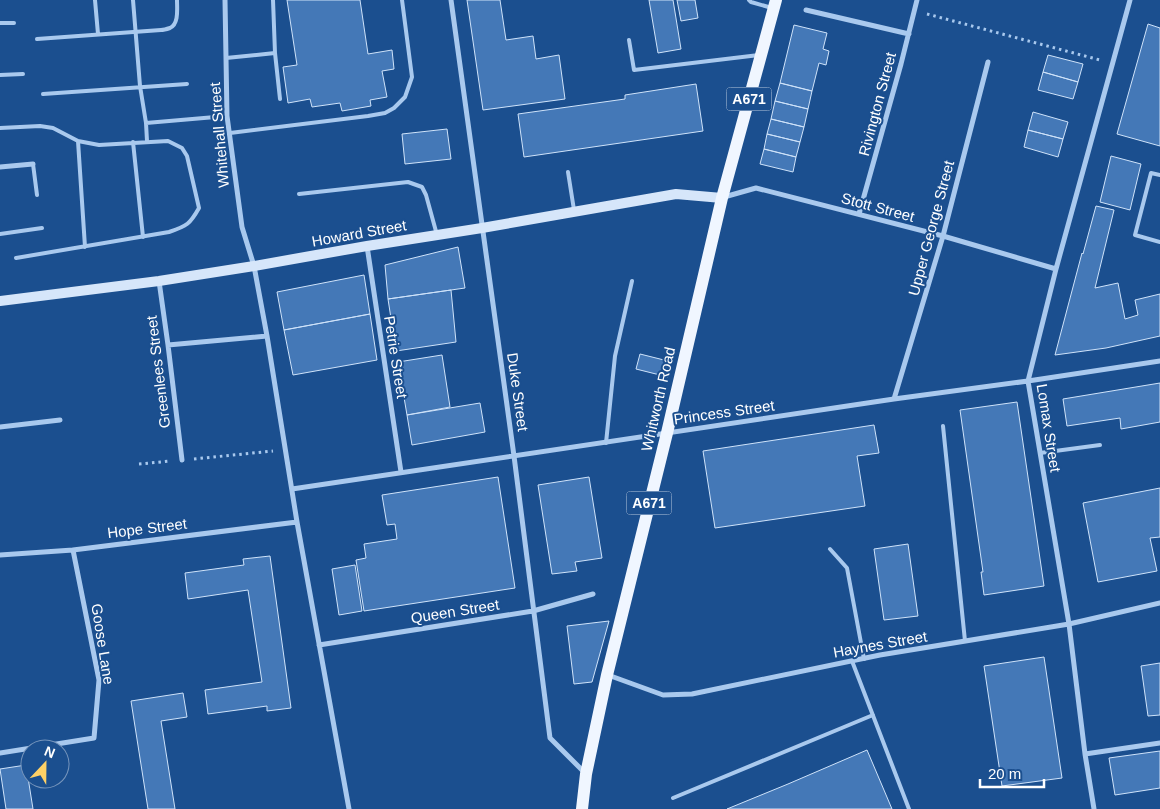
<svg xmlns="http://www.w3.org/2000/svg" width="1160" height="809" viewBox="0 0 1160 809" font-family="Helvetica,sans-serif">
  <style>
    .building { fill: #4478b7; stroke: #cfe3fa }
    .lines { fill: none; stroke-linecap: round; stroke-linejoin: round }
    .path { stroke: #a9c9ee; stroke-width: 3; stroke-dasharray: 2.5 4; stroke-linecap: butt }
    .lane { stroke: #a9c9ee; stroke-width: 4 }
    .street { stroke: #a9c9ee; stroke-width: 5 }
    .secondary { stroke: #d6e6fa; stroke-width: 10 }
    .primary { stroke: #f0f6ff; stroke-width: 12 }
    .labels { text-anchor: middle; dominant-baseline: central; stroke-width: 4; stroke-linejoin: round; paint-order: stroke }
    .shield { fill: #1b4f8f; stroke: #bbcadd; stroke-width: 1 }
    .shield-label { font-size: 14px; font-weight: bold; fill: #fff }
    .street-label { font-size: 15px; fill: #fff; stroke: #1b4f8f }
  </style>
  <rect width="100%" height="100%" fill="#1b4f8f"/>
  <path class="building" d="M287,0H360L368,54L392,50L394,69L382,71L387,97L370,100L371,106L342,111L340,103L312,107L310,99L288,103L283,67L297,65Z
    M467,0H500L506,40L533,36L536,59L559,55L565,99L483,110Z
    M649,0H673L681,49L658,53Z
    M677,0H695L698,18L681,21Z
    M1148,24L1160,28V146L1117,134Z
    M794,25L827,33L823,49L829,51L826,65L819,63L812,91L780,83Z
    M1048,55L1083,64L1078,82L1043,72Z
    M1043,72L1078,82L1073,99L1038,90Z
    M780,83L812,91L808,109L775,101Z
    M696,84L703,131L524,157L518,114L625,99V95Z
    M775,101L808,109L804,127L771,119Z
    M1033,112L1068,122L1063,139L1028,130Z
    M771,119L804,127L800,142L767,134Z
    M447,129L451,159L405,164L402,134Z
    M1028,130L1063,139L1058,157L1024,147Z
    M767,134L800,142L796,157L764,149Z
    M764,149L796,157L793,172L760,164Z
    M1111,156L1141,164L1130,210L1100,202Z
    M1096,206L1114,210L1095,288L1118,283L1125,319L1138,315L1135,300L1160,294V336L1106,348L1055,355L1082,253L1083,254Z
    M458,247L465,288L388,299L385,265Z
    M364,275L370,314L284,330L277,292Z
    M451,290L456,342L396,351L388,299Z
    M370,314L377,360L293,375L284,330Z
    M640,354L672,362L668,377L636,369Z
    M442,355L450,407L407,415L398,362Z
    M1160,383V422L1121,429L1120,418L1067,426L1063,399Z
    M1017,402L1044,586L984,595L981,572H983L960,410Z
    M480,403L485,432L412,445L407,415Z
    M874,425L879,453L857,456L865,506L715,528L703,451Z
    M498,477L515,588L364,611L356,560L366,558L364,544L397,539L395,524L387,525L382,495Z
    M589,477L602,558L575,562L577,571L552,574L538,485Z
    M1160,488V537L1150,538L1157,571L1098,582L1083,503Z
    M908,544L918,616L884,620L874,549Z
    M270,556L291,708L267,711V706L208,714L205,690L262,682L248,590L188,599L185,573L244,565L243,559Z
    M355,565L362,611L339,615L332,569Z
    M609,621L592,682L574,684L567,626Z
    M1044,657L1062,778L1002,786L984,666Z
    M1160,663V715L1148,716L1141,666Z
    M183,693L187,717L161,721L175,809H148L131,701Z
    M867,750L892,809H727L788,784Z
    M1160,751V788L1115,795L1109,758Z
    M26,765L33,809H6L0,769Z"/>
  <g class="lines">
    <path class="path" d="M927,14L1100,60
      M194,459L273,451
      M139,464L171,461"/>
    <path class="lane" d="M95,0L98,34
      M133,0L140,86L146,123L227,116
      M273,0L275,53L280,99
      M749,0L751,2L772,8
      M0,23H14
      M37,39L161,30C164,30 167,29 170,28C179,24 177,9 177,0
      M629,40L634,70L759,55
      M226,58L275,53
      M0,75L23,74
      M43,94L187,84
      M146,123L147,141
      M0,128L40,126L53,128L78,141L99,145L168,141L182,148L187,156L199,208C190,224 187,226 169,232L16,258
      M230,133L368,116L385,113L394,108L405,97L412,77L402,0
      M78,141L85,247
      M133,142L143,237
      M33,164L37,195
      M568,172L574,210
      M1160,175L1151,173L1135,235L1160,242
      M299,194L408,182L422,187L426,195L437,235
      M0,234L42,228
      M943,426L965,641
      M606,443L615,356L632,281
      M1040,453L1100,445
      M830,549L847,568L864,659
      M852,661L909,809
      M673,798L873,715"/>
    <path class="street" d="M225,0L227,116L242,227L254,266L267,336L297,522L349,809
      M451,0L514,456L550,738L584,772
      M806,10L909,34
      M0,167L33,164
      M724,197L756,188L943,236L1056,269
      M859,214L901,64L917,0
      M367,246L401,472
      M159,281L168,345L182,460
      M168,345L267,336
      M894,399L943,236L988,62
      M0,427L60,420
      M292,489L894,399L1028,381L1160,361
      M0,555L73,550L297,522
      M319,645L533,611L593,594
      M608,675L663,695L692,694L880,655L1069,624L1160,603
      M0,753L94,738L99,680L73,550
      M1085,754L1160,743
      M1094,809L1085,754L1069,624L1028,381L1056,269L1130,0"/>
    <path class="secondary" d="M0,301L159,281L254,266L367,246L482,228L676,194L722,198"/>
    <path class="primary" d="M582,809L586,774L607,675L667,433L722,198L776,0"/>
  </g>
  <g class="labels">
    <g class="shield">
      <rect x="726.5" y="87.5" width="45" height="23" rx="4"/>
      <rect x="626.5" y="491.5" width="45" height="23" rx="4"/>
    </g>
    <g class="shield-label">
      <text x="749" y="99">A671</text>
      <text x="649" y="503">A671</text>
    </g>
    <g class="street-label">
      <text transform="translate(877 104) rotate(-75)">Rivington Street</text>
      <text transform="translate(219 135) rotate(-95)">Whitehall Street</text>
      <text transform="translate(878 207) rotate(15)">Stott Street</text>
      <text transform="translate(931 228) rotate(-75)">Upper George Street</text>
      <text transform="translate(359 233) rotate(-10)">Howard Street</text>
      <text transform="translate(396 357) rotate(81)">Petrie Street</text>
      <text transform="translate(158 372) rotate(-97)">Greenlees Street</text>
      <text transform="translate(518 392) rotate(82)">Duke Street</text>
      <text transform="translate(658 399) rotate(-77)">Whitworth Road</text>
      <text transform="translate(724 412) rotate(-8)">Princess Street</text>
      <text transform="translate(1049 428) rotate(81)">Lomax Street</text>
      <text transform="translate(147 528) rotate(-7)">Hope Street</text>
      <text transform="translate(455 611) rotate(-9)">Queen Street</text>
      <text transform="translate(103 644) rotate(81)">Goose Lane</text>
      <text transform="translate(880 644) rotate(-10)">Haynes Street</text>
    </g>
  </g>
  <g transform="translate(45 764) rotate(22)"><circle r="24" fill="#1b4f8f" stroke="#7695bc"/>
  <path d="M0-4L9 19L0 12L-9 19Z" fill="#ffd166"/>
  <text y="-8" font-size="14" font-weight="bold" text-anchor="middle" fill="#ffffff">N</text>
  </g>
  <path d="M980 779v8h64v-8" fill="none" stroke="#ffffff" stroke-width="2.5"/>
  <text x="988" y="779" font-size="15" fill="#ffffff" stroke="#1b4f8f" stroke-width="4" paint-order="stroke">20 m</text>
</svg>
